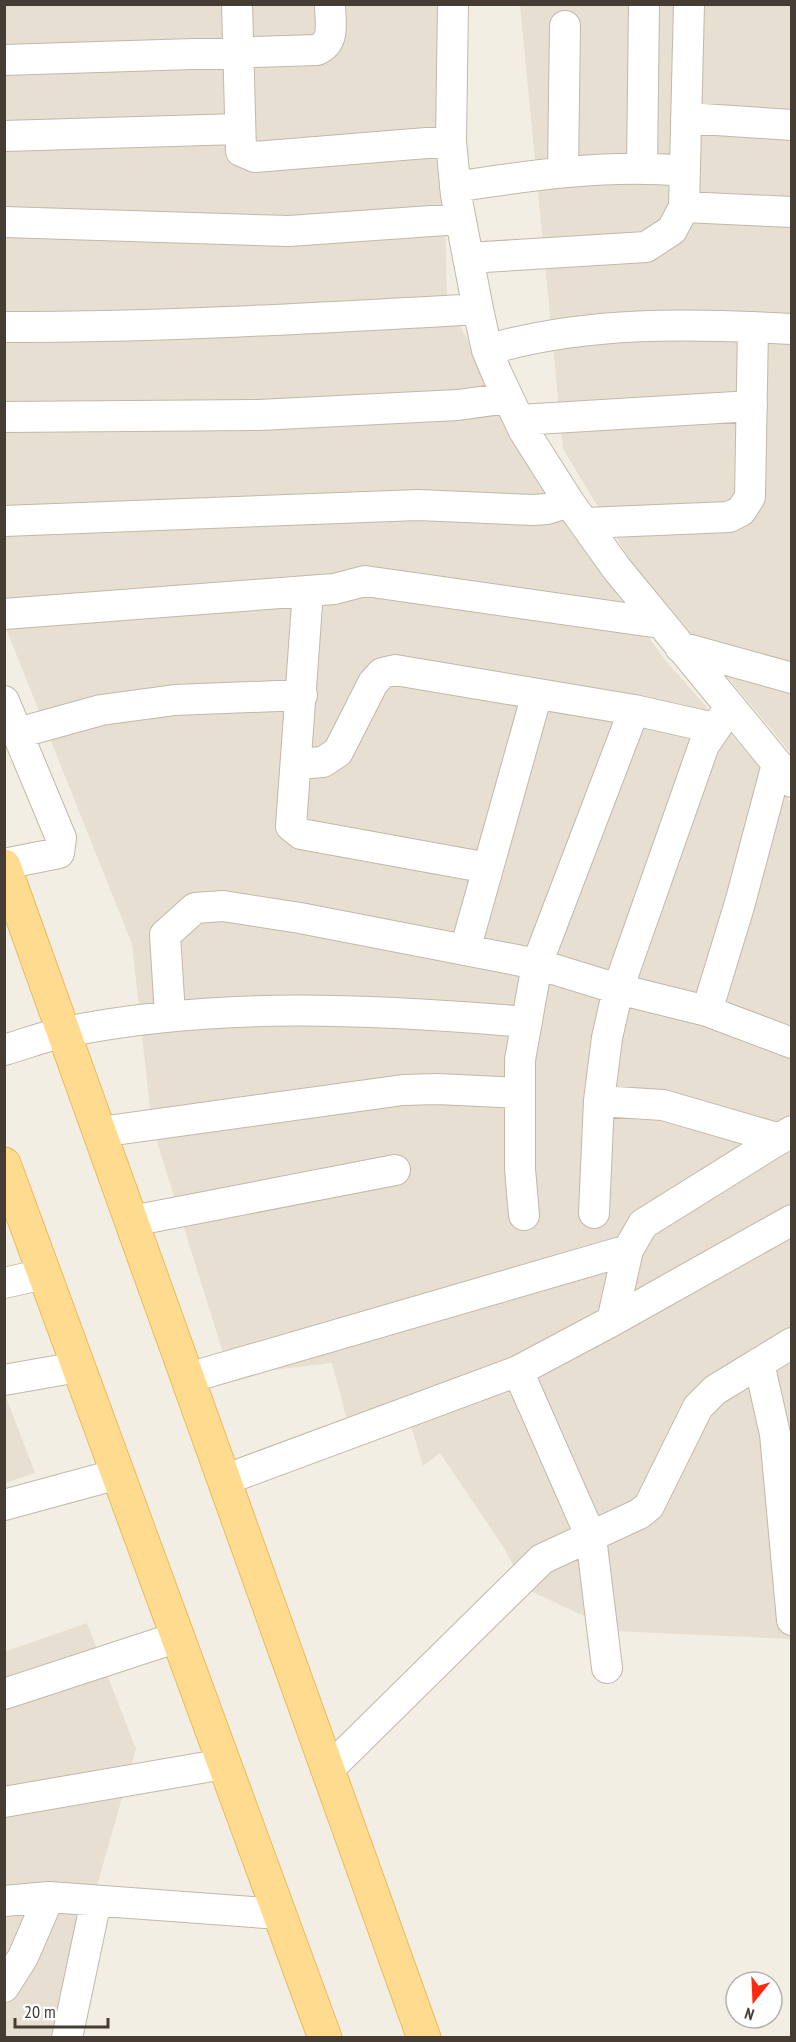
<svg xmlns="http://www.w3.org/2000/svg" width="796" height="2042" viewBox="0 0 796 2042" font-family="'PT Sans Narrow',sans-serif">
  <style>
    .residential { fill: #e7dfd1 }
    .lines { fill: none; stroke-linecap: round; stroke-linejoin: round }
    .minor-casing { stroke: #c2b8a8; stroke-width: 32 }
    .major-casing { stroke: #ebba59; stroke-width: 35 }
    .minor { stroke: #fff; stroke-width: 30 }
    .major { stroke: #ffdb90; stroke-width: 33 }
  </style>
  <rect width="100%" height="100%" fill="#f3eee3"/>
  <path class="residential" d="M5,5H440L447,301L567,527L666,661L791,803V1639L616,1631L526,1589L504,1548L440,1453L423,1466L411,1426L354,1447L332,1363L230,1375L152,1126L132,944L5,626Z
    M520,5H791V753L630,560L563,449Z
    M4,1392L35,1473L5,1483H4Z
    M87,1623L136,1749L62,2008V2037H5L4,1652Z"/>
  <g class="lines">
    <g class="minor-casing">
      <path id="minor" d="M237,4L241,151L255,157L451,141
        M453,4L451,141L456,195L478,309L487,350L497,374L524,431L569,502L617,569L792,782
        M4,60L317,50C336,42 330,22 330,4
        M686,118L792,125
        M4,136L240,129
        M642,167L644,4
        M563,170L565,26
        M455,187C532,175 607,164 685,171
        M684,207L792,212
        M4,222L289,231L460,219
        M468,258L646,247L672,230L684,207L689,4
        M4,327C163,327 320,318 478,309
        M487,350C585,321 691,323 792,329
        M4,417L259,415L458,405L508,398
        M519,420L752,406
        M4,521L418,505L533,510L547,509L569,502
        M586,523L729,517L741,511L750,497L753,327
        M308,591L291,826L301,834L488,868
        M4,614L334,589L365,581L660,623
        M680,647L792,678
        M4,701L61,838L59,853L4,864
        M18,733L101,710L175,700L302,695
        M296,764L323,762L338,752L373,683L382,673L395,670L634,710L714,728
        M465,950L537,694
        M707,1011L740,903L777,764
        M170,1015L165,935L195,908L223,906L300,918L537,964L618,989L707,1011L792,1043
        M4,1050C25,1044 45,1036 65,1032C217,1001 374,1009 527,1022
        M599,1101L663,1105L780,1139
        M100,1132L403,1090L438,1089L520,1093
        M594,1213L599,1101L607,1038L618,989L704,745L730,707
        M524,1215L520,1169V1060L537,964L634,710
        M132,1221L395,1170
        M4,1283L44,1274
        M612,1321L628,1250L643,1224L792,1131
        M759,1363L775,1434L792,1620
        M518,1371L591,1537L607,1668
        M188,1378L628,1250
        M4,1380L78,1367
        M224,1480L518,1371L612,1321L792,1220
        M4,1505L118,1474
        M4,1694L178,1637
        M328,1770L542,1559L639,1514L649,1506L698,1407L715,1390L792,1343
        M4,1802L224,1764
        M4,1901L49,1897L280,1914
        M4,1987L23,1957L49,1897
        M67,2038L96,1901"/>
    </g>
    <g class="major-casing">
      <path id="major" d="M4,866L424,2038
        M4,1164L325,2038"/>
    </g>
    <use href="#minor" class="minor"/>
    <use href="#major" class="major"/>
  </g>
  <rect width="796" height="2042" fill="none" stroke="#453d33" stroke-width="12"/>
  <g transform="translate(754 2000) rotate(198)"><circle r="28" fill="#ffffff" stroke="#b5b1ad" stroke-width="1.5"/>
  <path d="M0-4.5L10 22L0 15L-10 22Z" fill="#ff290e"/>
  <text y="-9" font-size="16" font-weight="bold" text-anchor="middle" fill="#453d33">N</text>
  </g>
  <path d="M15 2018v9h93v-9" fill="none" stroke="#453d33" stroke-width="3"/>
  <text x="24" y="2018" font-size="18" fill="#453d33" stroke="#ffffff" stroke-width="4.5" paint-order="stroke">20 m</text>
</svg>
